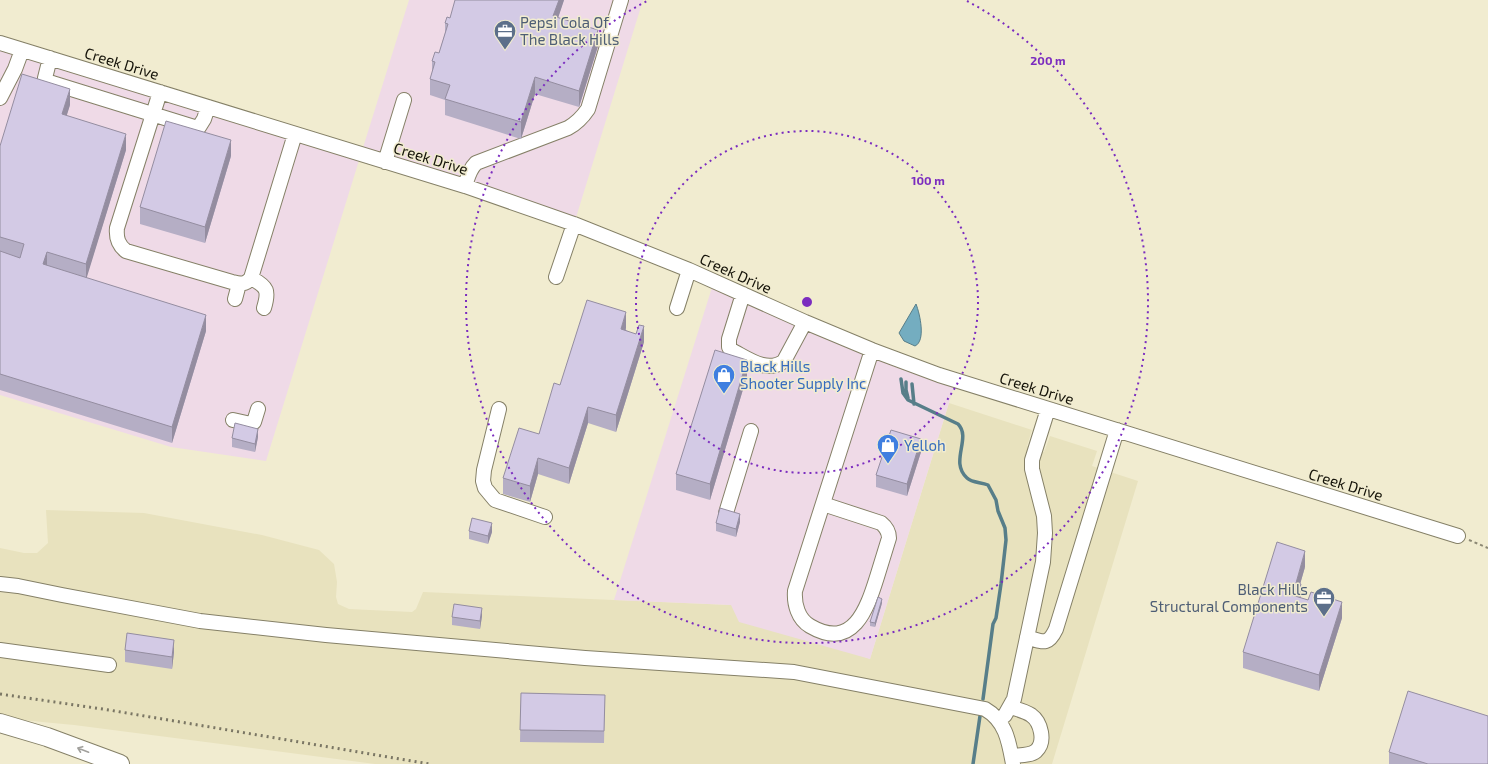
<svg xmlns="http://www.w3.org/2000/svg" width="1488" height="764" viewBox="0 0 1488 764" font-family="'Exo 2',sans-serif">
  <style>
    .built { fill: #e8e2be }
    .industrial { fill: #efdae7 }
    .water { fill: #74adc0; stroke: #577e89 }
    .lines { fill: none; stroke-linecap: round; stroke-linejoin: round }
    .stream { stroke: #577e89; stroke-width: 3.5 }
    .minor-casing { stroke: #858067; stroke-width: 16 }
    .major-casing { stroke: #858067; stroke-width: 20 }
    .path { stroke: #8c8874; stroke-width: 2; stroke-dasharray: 3 3; stroke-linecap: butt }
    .minor { stroke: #fff; stroke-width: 14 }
    .major { stroke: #fff; stroke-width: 18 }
    .rail { stroke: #7a7664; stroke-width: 3; stroke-dasharray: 2 4; stroke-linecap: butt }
    .wall { fill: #b5aec5 }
    .shaded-wall { fill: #948da0 }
    .building { fill: #d3cae5; stroke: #948da0 }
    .oneway { stroke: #a1a09c }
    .ring { fill: none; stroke: #7b2cbf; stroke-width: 2; stroke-dasharray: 2 4 }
    .labels { text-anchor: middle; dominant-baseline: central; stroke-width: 3; stroke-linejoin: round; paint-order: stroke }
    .service-label { font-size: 15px; fill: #4e5e75; stroke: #f1ecd0; text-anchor: start }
    .street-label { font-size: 15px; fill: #141208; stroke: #f1ecd0 }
    .shop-label { font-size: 15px; fill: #366cbe; stroke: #f1ecd0; text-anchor: start }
    .centre { fill: #7b2cbf; stroke: #f1ecd0; stroke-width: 2 }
    .ring-label { font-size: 12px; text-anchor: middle; font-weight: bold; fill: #7b2cbf; stroke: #f1ecd0; stroke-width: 3; stroke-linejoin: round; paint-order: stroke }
  </style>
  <rect width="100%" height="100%" fill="#f1ecd0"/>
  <path class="built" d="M949,403L1032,430L1027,446L1044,452L1050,436L1097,451L1092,466L1138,481L1052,764H375L74,725L0,718V548L24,553H37L48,543L46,510L144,513L262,535L319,550L334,564L337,582L336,597L338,604L349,609L412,612L416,609L423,592L731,605L870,659Z"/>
  <path class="industrial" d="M409,0H643L574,224L361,154L266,461L171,447L0,395V43L361,154Z
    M714,281L956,380L870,659L739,622L731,605L614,600Z"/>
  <path class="water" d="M916,304C920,314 926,341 915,346L904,341L899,333Z"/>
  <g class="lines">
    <path class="stream" d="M901,379L903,393L908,400L958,424C972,438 949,462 967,478C972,483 981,482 988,485L996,500L998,511L1005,528L1006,540L1001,584L996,618L993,624L983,699
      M906,382V390L908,398
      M912,384L914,404
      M973,764L980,716"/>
    <g class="minor-casing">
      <path id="minor" d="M0,43L465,186L574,224L689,270L805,322L872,350L939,375L1458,536
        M50,58L45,78L47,81L52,83L194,127H199L204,119L208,107
        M160,92L117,228C116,238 118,245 126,251L232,282C241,284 245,285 251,278L295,134
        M0,98L15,69L22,50
        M385,162L404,100
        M465,186C468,177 469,170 476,163L568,128C577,123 582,118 588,109L621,0
        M556,277L574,224
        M251,278C268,287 269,291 264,308
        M743,294L729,339V347L731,350C747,358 767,374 784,361L805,322
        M235,299L239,284
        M677,308L689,270
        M499,409L484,470L483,481L485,488L495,500L545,517
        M233,420L251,424L254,422L258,409
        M823,504L881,523C886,527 889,531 889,538C885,551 881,564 877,577C867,609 853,651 810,626C798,619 794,604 795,591L872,350
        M726,513L751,431
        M0,584L18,586L62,595L200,621L326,635L585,658L794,672L985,709C1006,721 1009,742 1013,764
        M1027,637C1043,642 1048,646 1056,629L1117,430
        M0,650L109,665
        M1010,707C1017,709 1025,711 1031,715C1041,722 1046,742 1036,751C1030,756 1019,755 1012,756
        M999,720L1005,715L1014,699L1043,562L1045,533L1044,516L1032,469V460L1048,409"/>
    </g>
    <g class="major-casing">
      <path id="major" d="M0,723L47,737L120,764"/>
    </g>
    <path class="path" d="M1469,540L1488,548"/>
    <use href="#minor" class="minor"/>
    <use href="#major" class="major"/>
    <path class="rail" d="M0,694L109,710L430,764"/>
  </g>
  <path class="wall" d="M564,0L558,18L598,46L579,107L535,94L521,139L445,115V100L430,95V79L432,73V61L439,53L445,33V23L450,18Z
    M70,105L66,116L126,150L86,278L206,331L172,443L0,390V146Z
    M231,156L205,243L140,224V207Z
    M626,328V330L644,342L616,432L588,423L569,484L538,474L530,502L503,494V478L539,434L560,385Z
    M747,376L710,500L676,490V474Z
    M258,437L255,452L232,447V438Z
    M921,452L907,496L876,487V475Z
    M740,522L736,537L716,531V523Z
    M469,531L492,532L488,544L469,539Z
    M1305,567L1300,584L1301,598L1342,618L1319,691L1243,668V652Z
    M882,603L875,627L870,626V622Z
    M482,616L480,629L452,625V617Z
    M125,650L174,652L172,669L125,662Z
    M521,693L605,695L604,743L520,742Z
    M1389,752L1488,764H1389Z"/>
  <path class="shaded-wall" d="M559,0H564L553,33V16Z
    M598,30V46L579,107V91Z
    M535,77V94L521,139V122Z
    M70,89V105L62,131V114Z
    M126,134V150L86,280V264Z
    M231,140V156L205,243V227Z
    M47,252V268L43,264Z
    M626,312V328L621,345V329Z
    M206,315V331L172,443V427Z
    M644,326V342L616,432V415Z
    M747,360V376L710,500V484Z
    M588,407V423L569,484V468Z
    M258,429V437L255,452V444Z
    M921,439V452L907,496V484Z
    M538,458V474L530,502V486Z
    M740,514V522L736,537V529Z
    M492,523V532L488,544V536Z
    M1305,551V567L1297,595L1296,583Z
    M1301,584V601L1298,611V595Z
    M882,599V603L875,627V623Z
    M1342,602V618L1319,691V675Z
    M482,608V616L480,629V621Z
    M174,640V652L172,669V657Z"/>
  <path class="building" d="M455,0H559L553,16L598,30L579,91L535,77L521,122L445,99L450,85L430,79L435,62L432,61L435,52L439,53L448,24L445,23L447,17L450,18Z
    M22,74L70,89L62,114L126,134L86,264L47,252L43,264L206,315L172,427L0,374V251L20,258L24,244L0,237V146Z
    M166,121L231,140L205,227L140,207Z
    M587,300L626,312L621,329L636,334L639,325L644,326L616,415L588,407L569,468L538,458L530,486L503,478L519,428L539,434L554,383L560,385Z
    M715,350L747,360L710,484L676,474Z
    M235,423L258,429L255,444L232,438Z
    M891,430L921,439L907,484L876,475Z
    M720,508L740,514L736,529L716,523Z
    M472,518L492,523L488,536L469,531Z
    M1277,542L1305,551L1296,583L1301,584L1298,595L1292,593V595L1308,600L1311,592L1342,602L1319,675L1243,652Z
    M878,597L882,599L875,623L870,622Z
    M454,604L482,608L480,621L452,617Z
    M127,633L174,640L172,657L125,650Z
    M1408,691L1488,716V764H1428L1389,752Z
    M521,693L605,695L604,731L520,730Z"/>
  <defs><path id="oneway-shaft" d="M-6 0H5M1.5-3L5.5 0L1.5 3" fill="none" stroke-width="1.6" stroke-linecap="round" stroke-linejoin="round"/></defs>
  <use class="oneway" href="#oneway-shaft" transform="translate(83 750) rotate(-159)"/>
  <g class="ring">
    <circle cx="807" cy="302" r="171"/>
    <path d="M967 1A341 341 0 1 1 647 1"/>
  </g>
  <defs>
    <g id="office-pin" transform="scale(1.15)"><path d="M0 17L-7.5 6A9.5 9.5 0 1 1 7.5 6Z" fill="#5c6f8a" stroke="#f1ecd0"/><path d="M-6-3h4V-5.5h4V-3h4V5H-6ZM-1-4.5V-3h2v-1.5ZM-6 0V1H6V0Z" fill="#fff"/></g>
    <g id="shop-pin" transform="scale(1.15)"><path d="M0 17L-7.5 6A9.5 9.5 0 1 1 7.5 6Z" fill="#3f7fe0" stroke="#f1ecd0"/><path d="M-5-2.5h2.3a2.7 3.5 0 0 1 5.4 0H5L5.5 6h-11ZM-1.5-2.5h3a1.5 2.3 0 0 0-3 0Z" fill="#fff"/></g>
  </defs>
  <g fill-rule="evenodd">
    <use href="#office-pin" x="505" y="31"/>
    <use href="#shop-pin" x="724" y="375"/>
    <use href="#shop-pin" x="888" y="445"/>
    <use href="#office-pin" x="1324" y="598"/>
  </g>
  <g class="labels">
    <g class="service-label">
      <text x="520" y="22">Pepsi Cola Of<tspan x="520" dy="17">The Black Hills</tspan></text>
      <text x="1308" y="589" text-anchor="end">Black Hills<tspan x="1308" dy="17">Structural Components</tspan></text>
    </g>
    <g class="street-label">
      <text transform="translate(122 63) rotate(17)">Creek Drive</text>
      <text transform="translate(431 158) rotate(17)">Creek Drive</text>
      <text transform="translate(736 273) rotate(24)">Creek Drive</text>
      <text transform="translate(1037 388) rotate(17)">Creek Drive</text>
      <text transform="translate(1346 484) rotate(17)">Creek Drive</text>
    </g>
    <g class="shop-label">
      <text x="740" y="366">Black Hills<tspan x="740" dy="17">Shooter Supply Inc</tspan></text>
      <text x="904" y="445">Yelloh</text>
    </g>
  </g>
  <circle cx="807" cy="302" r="6" class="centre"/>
  <g class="ring-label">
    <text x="1048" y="65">200 m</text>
    <text x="928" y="185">100 m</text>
  </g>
</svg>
